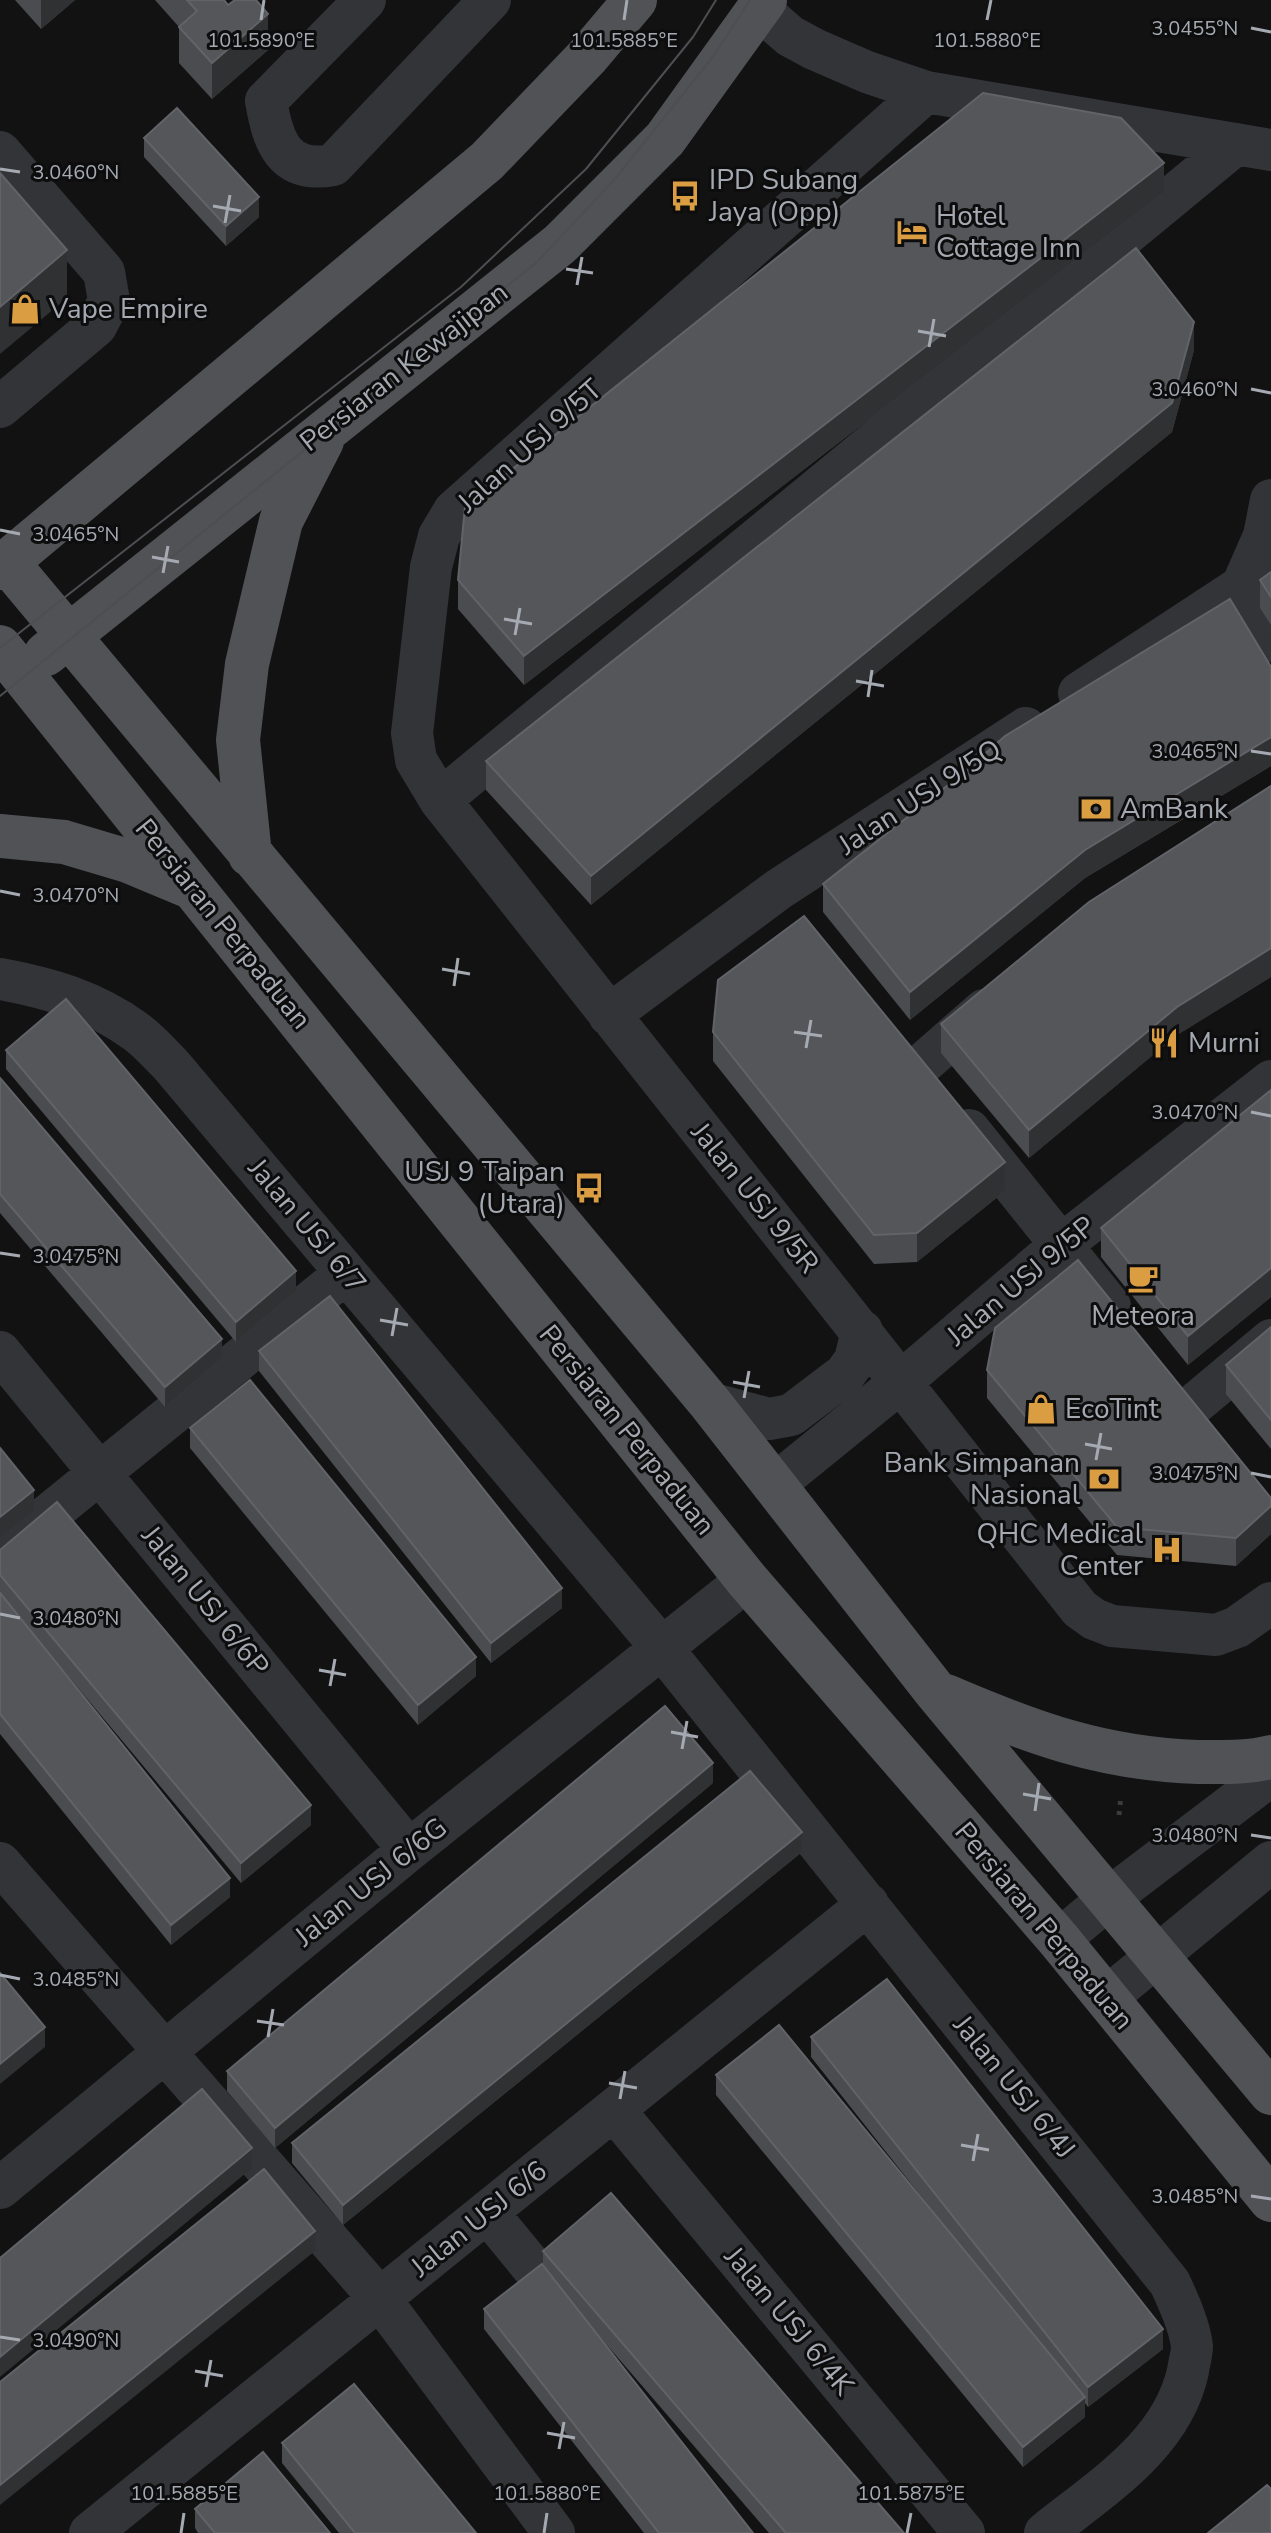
<svg xmlns="http://www.w3.org/2000/svg" width="1271" height="2533" viewBox="0 0 1271 2533" font-family="'Nunito Sans',sans-serif">
  <style>
    .lines { fill: none; stroke-linecap: round; stroke-linejoin: round }
    .path { stroke: #393b3e; stroke-width: 5; stroke-dasharray: 4 6; stroke-linecap: butt }
    .minor { stroke: #333438; stroke-width: 42 }
    .major { stroke: #505256; stroke-width: 44 }
    .tram { stroke: #4d4e52; stroke-width: 2 }
    .wall { fill: #4b4c4f }
    .shaded-wall { fill: #303133 }
    .building { fill: #54565a; stroke: #616368; stroke-width: 2 }
    .ticks { fill: none; stroke: #a5aab2; stroke-width: 3 }
    .labels { text-anchor: middle; dominant-baseline: central; stroke-width: 6; stroke-linejoin: round; paint-order: stroke }
    .poi-label { font-size: 28px; fill: #a5aab2; stroke: #0d0d0e; text-anchor: start }
    .street-label { font-size: 28px; fill: #a5aab2; stroke: #0d0d0e }
    .ticks-label { font-size: 20px; text-anchor: middle; fill: #a5aab2; stroke: #0d0d0e; stroke-width: 6; stroke-linejoin: round; paint-order: stroke }
  </style>
  <rect width="100%" height="100%" fill="#121213"/>
  <g class="lines">
    <path class="path" d="M1119,1815L1121,1796"/>
    <path class="minor" d="M365,0L266,101C273,141 283,174 333,165L490,0
      M759,9L790,36L814,49L867,72L926,92L1271,150
      M926,92L454,511L439,536L431,567L412,733L416,760L440,800L1080,1609L1094,1619L1112,1626L1216,1635L1237,1627L1271,1603
      M0,152L104,272L109,301L96,326L0,407
      M1242,586L1271,641
      M1079,693L1242,586L1264,536L1271,500
      M440,800L1236,144
      M0,979C49,988 94,1001 135,1031C148,1040 160,1054 171,1065L661,1647L1170,2283C1179,2303 1189,2324 1192,2346C1192,2354 1189,2363 1188,2371C1172,2445 1101,2488 1045,2533
      M609,1015L779,889L1026,728
      M919,1067L984,1010
      M969,1130L1110,1306
      M0,1352L409,1850
      M710,1403L769,1419L791,1415L845,1374L855,1360L862,1331
      M1191,1407L1271,1340
      M774,1485L902,1381L1061,1245L1271,1081
      M0,1554L346,1273
      M0,1863L380,2299L554,2533
      M1059,1940L1108,1899L1271,1775
      M1106,1998L1271,1862
      M614,2110L964,2533
      M0,2188L409,1850L747,1580
      M487,2212L570,2313
      M90,2533L868,1904"/>
    <path class="major" d="M7,562L710,1403L936,1692L1271,2093
      M0,568L487,161L587,57L635,0
      M0,647L747,1580L1059,1940L1271,2200
      M46,654L560,244L665,139L765,0
      M0,836L64,842L128,861L188,886
      M250,855L238,740L247,664L281,521L322,441
      M946,1696C1032,1733 1103,1759 1198,1762C1222,1762 1248,1763 1271,1757"/>
    <path class="tram" d="M0,648L461,287L586,169L693,37L716,0
      M0,696L538,261L614,180L712,58L750,0"/>
  </g>
  <path class="wall" d="M15,0H75L41,29Z
    M155,0H224L268,50L212,99L179,63V27Z
    M144,138L259,217L226,246L144,157Z
    M1164,192L524,685L458,609V580Z
    M1194,350L1172,432L591,905L486,790V761Z
    M1271,572V625L1260,608V580Z
    M1271,667V766L1085,878L910,1020L823,912V884Z
    M1271,786V977L1177,1035L1029,1158L941,1053V1024Z
    M713,1032L1005,1191L917,1262L874,1264L713,1061Z
    M6,1050L296,1291L236,1342L6,1069Z
    M0,1078L222,1358L165,1407L0,1213Z
    M1271,1090V1297L1188,1365L1101,1257V1228Z
    M1271,1327V1449L1226,1394V1365Z
    M259,1351L562,1608L491,1663L259,1371Z
    M987,1370L1271,1498V1534L1236,1566L1117,1555L987,1398Z
    M190,1428L476,1676L418,1725L190,1448Z
    M0,1550L311,1825L241,1883L33,1634L230,1897L171,1945L0,1734Z
    M713,1783L275,2148L227,2091V2071Z
    M802,1852L343,2225L292,2163V2143Z
    M811,2037L1163,2349L1088,2407L1085,2403V2417L1023,2467L716,2095V2075L954,2238L811,2057Z
    M543,2251L904,2533H769L600,2337L753,2533H644L484,2329V2309L543,2264Z
    M282,2443L476,2533H339L282,2463Z
    M195,2509L330,2533H198L195,2528Z"/>
  <path class="shaded-wall" d="M41,0H75L41,29Z
    M268,14V50L212,99V63Z
    M1164,163V192L524,685V656Z
    M259,197V217L226,246V226Z
    M67,250V298L0,354V307Z
    M1194,322V350L1172,432L591,905V876Z
    M1271,737V766L1085,878L910,1020V992L1085,850Z
    M1271,948V977L1177,1035L1029,1158V1130L1177,1007Z
    M1005,1162V1191L917,1262V1233Z
    M1271,1268V1297L1188,1365V1336Z
    M296,1271V1291L236,1342V1322Z
    M222,1339V1358L165,1407V1387Z
    M34,1490V1510L0,1537V1517Z
    M1271,1506V1534L1236,1566V1538Z
    M562,1588V1608L491,1663V1643Z
    M476,1657V1676L418,1725V1705Z
    M713,1763V1783L275,2148V2128Z
    M311,1805V1825L241,1883V1863Z
    M802,1832V1852L343,2225V2205Z
    M230,1878V1897L171,1945V1925Z
    M45,2027V2047L0,2084V2064Z
    M252,2148V2168L0,2377V2357Z
    M315,2231V2251L0,2505V2485Z
    M1163,2329V2349L1088,2407V2387Z
    M1085,2397V2417L1023,2467V2447Z"/>
  <path class="building" d="M187,0H224L228,5L235,0H256L268,14L212,63L179,27L197,11Z
    M983,93L1121,118L1164,163L524,656L458,580L465,507Z
    M177,108L259,197L226,226L144,138Z
    M0,173L67,250L0,307Z
    M1136,248L1194,322L1172,403L591,876L486,761Z
    M1271,572V597L1260,580Z
    M1230,599L1271,667V737L1085,850L910,992L823,884L962,774L1005,736Z
    M1271,786V948L1177,1007L1029,1130L941,1024L1089,902Z
    M804,916L1005,1162L917,1233L874,1235L713,1032L718,980Z
    M66,999L296,1271L236,1322L6,1050Z
    M0,1078L222,1339L165,1387L0,1194Z
    M1271,1090V1268L1188,1336L1101,1228Z
    M1078,1260L1271,1498V1506L1236,1538L1117,1527L987,1370L995,1328Z
    M330,1296L562,1588L491,1643L259,1351Z
    M1271,1327V1420L1226,1365Z
    M250,1380L476,1657L418,1705L190,1428Z
    M0,1448L34,1490L0,1517Z
    M57,1502L311,1805L241,1863L0,1575V1550Z
    M0,1593L230,1878L171,1925L0,1714Z
    M665,1706L713,1763L275,2128L227,2071Z
    M750,1771L802,1832L343,2205L292,2143Z
    M0,1973L45,2027L0,2064Z
    M887,1979L1163,2329L1088,2387L811,2037Z
    M779,2025L1085,2397L1023,2447L716,2075Z
    M202,2089L252,2148L0,2357V2258Z
    M264,2169L315,2231L0,2485V2382Z
    M611,2193L904,2533H786L543,2251Z
    M542,2264L753,2533H659L484,2309Z
    M354,2384L476,2533H355L282,2443Z
    M263,2452L330,2533H215L195,2509Z
    M1267,2485L1271,2489V2533H1208Z"/>
  <path class="ticks" d="M261,20L264,0M624,20L627,0M987,20L991,0M1251,28L1271,32M0,169L20,172M213,206L241,211M225,223L230,195M566,269L593,273M577,285L582,257M918,331L946,336M929,347L934,319M1251,389L1271,393M0,530L20,534M152,557L179,562M163,573L168,546M504,619L532,624M515,635L520,608M856,681L884,686M868,697L872,670M1251,751L1271,754M0,891L20,895M442,969L470,974M454,986L458,958M794,1032L822,1036M806,1048L811,1020M1251,1112L1271,1116M0,1253L20,1256M380,1320L408,1325M392,1336L397,1308M733,1382L760,1387M744,1398L749,1371M1085,1444L1112,1449M1096,1460L1101,1433M1251,1473L1271,1477M0,1614L20,1618M319,1670L346,1675M330,1686L335,1659M671,1732L698,1737M682,1749L687,1721M1023,1794L1051,1799M1035,1811L1039,1783M1251,1835L1271,1838M0,1975L20,1979M257,2021L284,2025M268,2037L273,2009M609,2083L637,2088M620,2099L625,2071M961,2145L989,2150M973,2161L978,2134M1251,2196L1271,2199M0,2337L20,2340M195,2371L223,2376M206,2387L211,2360M547,2433L575,2438M559,2449L564,2422M181,2533L184,2513M544,2533L547,2513M907,2533L911,2513"/>
  <defs>
    <g id="bus-bare" transform="scale(2.4)"><path d="M-5-6H5V4H4V6H2V4H-2V6H-4V4H-5ZM-3.5-4V0h7V-4ZM-3.5 1.2v1.5H-2V1.2ZM2 1.2v1.5H3.5V1.2Z" fill="#db9d42" stroke="#0d0d0e" stroke-width="2.5" paint-order="stroke"/></g>
    <g id="hotel-bare" transform="scale(2.4)"><path d="M-6-4.5h1.5V1H6V5H4.5V3h-9V5H-6ZM-4 0a1.8 1.8 0 1 1 3.6 0ZM.5 0V-2.5h3Q6-2.5 6 0Z" fill="#db9d42" stroke="#0d0d0e" stroke-width="2.5" paint-order="stroke"/></g>
    <g id="shop-bare" transform="scale(2.4)"><path d="M-5-2.5h2.3a2.7 3.5 0 0 1 5.4 0H5L5.5 6h-11ZM-1.5-2.5h3a1.5 2.3 0 0 0-3 0Z" fill="#db9d42" stroke="#0d0d0e" stroke-width="2.5" paint-order="stroke"/></g>
    <g id="bank-bare" transform="scale(2.4)"><path d="M-6-4H6V4H-6ZM0-2.3a2.3 2.3 0 1 0 0 4.6a2.3 2.3 0 1 0 0-4.6Z" fill="#db9d42" stroke="#0d0d0e" stroke-width="2.5" paint-order="stroke"/></g>
    <g id="restaurant-bare" transform="scale(2.4)"><path d="M-5-6h1v4h1v-4h1v4h1v-4h1v5L-1.5 .5V6h-2V.5L-5-1ZM5-6V6H3V1.5H1.5Q1.5-4 5-6Z" fill="#db9d42" stroke="#0d0d0e" stroke-width="2.5" paint-order="stroke"/></g>
    <g id="cafe-bare" transform="scale(2.4)"><path d="M-5.5-4.5H6V0H3Q3 3.5 0 3.5H-2.5Q-5.5 3.5-5.5 0ZM3-3.2v2h1.7v-2ZM-6 4.5H4V6H-6Z" fill="#db9d42" stroke="#0d0d0e" stroke-width="2.5" paint-order="stroke"/></g>
    <g id="hospital-bare" transform="scale(2.4)"><path d="M-5-5h3v3.5h4V-5h3V5h-3V1.5h-4V5h-3Z" fill="#db9d42" stroke="#0d0d0e" stroke-width="2.5" paint-order="stroke"/></g>
  </defs>
  <g fill-rule="evenodd">
    <use href="#bus-bare" x="685" y="196"/>
    <use href="#hotel-bare" x="912" y="232"/>
    <use href="#shop-bare" x="25" y="309"/>
    <use href="#bank-bare" x="1096" y="809"/>
    <use href="#restaurant-bare" x="1164" y="1043"/>
    <use href="#bus-bare" x="589" y="1188"/>
    <use href="#cafe-bare" x="1143" y="1278"/>
    <use href="#shop-bare" x="1041" y="1409"/>
    <use href="#bank-bare" x="1104" y="1479"/>
    <use href="#hospital-bare" x="1167" y="1550"/>
  </g>
  <g class="labels">
    <g class="poi-label">
      <text x="709" y="180">IPD Subang<tspan x="709" dy="32">Jaya (Opp)</tspan></text>
      <text x="936" y="216">Hotel<tspan x="936" dy="32">Cottage Inn</tspan></text>
      <text x="49" y="309">Vape Empire</text>
      <text x="1120" y="809">AmBank</text>
      <text x="1188" y="1043">Murni</text>
      <text x="565" y="1172" text-anchor="end">USJ 9 Taipan<tspan x="565" dy="32">(Utara)</tspan></text>
      <text x="1143" y="1316" text-anchor="middle">Meteora</text>
      <text x="1065" y="1409">EcoTint</text>
      <text x="1080" y="1463" text-anchor="end">Bank Simpanan<tspan x="1080" dy="32">Nasional</tspan></text>
      <text x="1143" y="1534" text-anchor="end">QHC Medical<tspan x="1143" dy="32">Center</tspan></text>
    </g>
    <g class="street-label">
      <text transform="translate(404 367) rotate(-38)">Persiaran Kewajipan</text>
      <text transform="translate(530 446) rotate(-42)">Jalan USJ 9/5T</text>
      <text transform="translate(920 797) rotate(-33)">Jalan USJ 9/5Q</text>
      <text transform="translate(223 924) rotate(51)">Persiaran Perpaduan</text>
      <text transform="translate(755 1198) rotate(51)">Jalan USJ 9/5R</text>
      <text transform="translate(307 1226) rotate(50)">Jalan USJ 6/7</text>
      <text transform="translate(1021 1281) rotate(-40)">Jalan USJ 9/5P</text>
      <text transform="translate(627 1430) rotate(51)">Persiaran Perpaduan</text>
      <text transform="translate(205 1601) rotate(51)">Jalan USJ 6/6P</text>
      <text transform="translate(371 1882) rotate(-39)">Jalan USJ 6/6G</text>
      <text transform="translate(1044 1926) rotate(50)">Persiaran Perpaduan</text>
      <text transform="translate(1014 2087) rotate(51)">Jalan USJ 6/4J</text>
      <text transform="translate(479 2219) rotate(-39)">Jalan USJ 6/6</text>
      <text transform="translate(789 2321) rotate(50)">Jalan USJ 6/4K</text>
    </g>
  </g>
  <g class="ticks-label">
    <text x="1195" y="35">3.0455°N</text>
    <text x="624" y="47">101.5885°E</text>
    <text x="987" y="47">101.5880°E</text>
    <text x="261" y="47">101.5890°E</text>
    <text x="76" y="179">3.0460°N</text>
    <text x="1195" y="396">3.0460°N</text>
    <text x="76" y="541">3.0465°N</text>
    <text x="1195" y="758">3.0465°N</text>
    <text x="76" y="902">3.0470°N</text>
    <text x="1195" y="1119">3.0470°N</text>
    <text x="76" y="1263">3.0475°N</text>
    <text x="1195" y="1480">3.0475°N</text>
    <text x="76" y="1625">3.0480°N</text>
    <text x="1195" y="1842">3.0480°N</text>
    <text x="76" y="1986">3.0485°N</text>
    <text x="1195" y="2203">3.0485°N</text>
    <text x="76" y="2347">3.0490°N</text>
    <text x="184" y="2500">101.5885°E</text>
    <text x="547" y="2500">101.5880°E</text>
    <text x="911" y="2500">101.5875°E</text>
  </g>
</svg>
